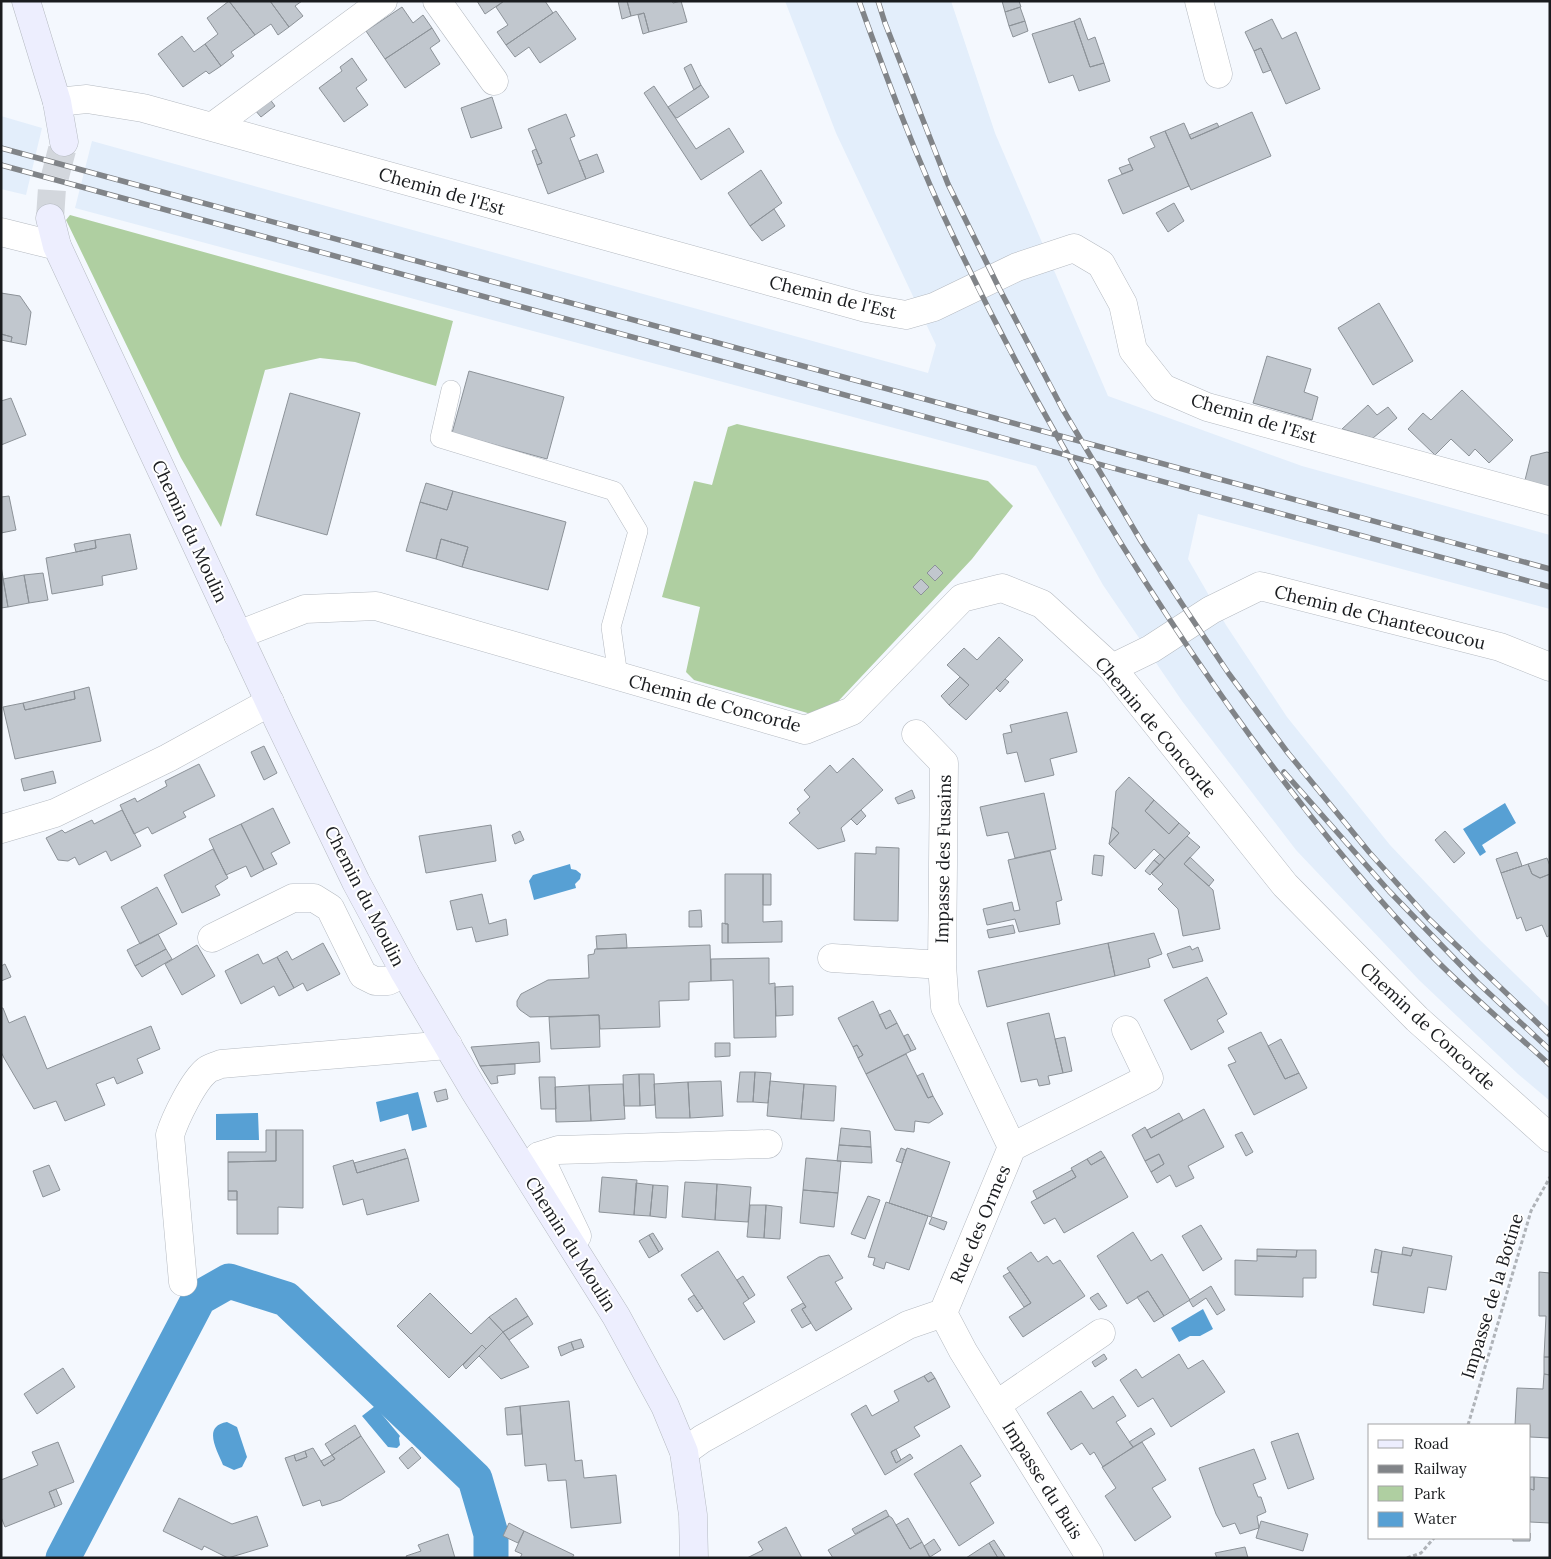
<svg xmlns="http://www.w3.org/2000/svg" width="1551" height="1559" viewBox="0 0 1551 1559" font-family="Lora,serif">
  <style>
    .built { fill: #e3eefb }
    .green { fill: #afcfa1 }
    .water { fill: #57a0d4 }
    .lines { fill: none; stroke-linecap: round; stroke-linejoin: round }
    .canal { stroke: #57a0d4; stroke-width: 35 }
    .building { fill: #c1c7ce; stroke: #8c9298 }
    .secondary-tunnel { stroke: #d3d7dd; stroke-width: 28; stroke-dasharray: 28 14; stroke-linecap: butt }
    .lane-casing { stroke: #b5bac1; stroke-width: 20 }
    .street-casing { stroke: #b5bac1; stroke-width: 29 }
    .secondary-casing { stroke: #b5bac1; stroke-width: 29 }
    .path { stroke: #afb3b8; stroke-width: 3; stroke-dasharray: 4 2.5; stroke-linecap: butt }
    .lane { stroke: #fff; stroke-width: 19 }
    .street { stroke: #fff; stroke-width: 28 }
    .secondary { stroke: #edeefe; stroke-width: 28 }
    .rail-casing { stroke: #818488; stroke-width: 5.5 }
    .rail { stroke: #fff; stroke-width: 4; stroke-dasharray: 11; stroke-linecap: butt }
    .labels { text-anchor: middle; dominant-baseline: central; stroke-width: 4; stroke-linejoin: round; paint-order: stroke }
    .street-label { font-size: 18px; fill: #1a1c1f; stroke: #fff }
  </style>
  <rect width="100%" height="100%" fill="#f4f8fe"/>
  <path class="built" d="M785,1H951L995,133L1108,396L1302,466L1550,535V609L1198,514L1188,559L1226,625L1287,717L1390,845L1480,940L1550,1008V1101L1518,1074L1419,980L1296,850L1182,701L1103,585L1036,466L75,208L92,141L928,373L936,345L836,133Z
    M1,116L42,128L26,195L1,189Z"/>
  <path class="green" d="M70,215L453,321L436,386L355,362L320,358L265,370L221,527L181,458L66,220Z
    M737,424L988,481L1013,506L972,559L829,711L811,714L694,680L686,672L700,607L662,597L694,481L712,485L728,427Z"/>
  <path class="water" d="M1505,803L1516,823L1482,845L1486,852L1480,856L1463,829Z
    M570,864L571,869L576,870L581,874L580,879L575,884L576,888L534,900L529,881L533,875Z
    M418,1092L427,1127L412,1131L408,1114L380,1122L376,1102Z
    M258,1113L259,1140H216V1114Z
    M1203,1309L1213,1329L1200,1336H1190L1179,1342L1171,1328Z
    M375,1406L400,1436L399,1438L400,1445L397,1448L388,1447L362,1416Z
    M227,1422L237,1427L247,1457L242,1467L234,1470L223,1465C217,1450 202,1426 227,1422Z"/>
  <g class="lines">
    <path class="canal" d="M63,1558L199,1298L229,1281L286,1299L475,1479L491,1534V1558"/>
  </g>
  <path class="building" d="M229,1H270L289,27L278,35L271,24L255,35Z
    M229,1L255,35L231,52L234,56L221,66L205,44L218,34L207,18Z
    M270,1H302L295,6L303,16L289,27Z
    M477,1H504L485,14Z
    M504,1H545L553,13L506,45L497,32L508,25L496,7Z
    M618,1H627L631,16L622,19Z
    M627,1H672L673,3L681,1L687,22L649,32L644,13L631,16Z
    M1002,1H1019L1021,7L1005,12Z
    M402,7L413,23L423,15L432,28L385,59L366,31Z
    M1020,7L1025,21L1009,26L1005,12Z
    M556,11L576,39L540,63L529,47L515,57L506,45Z
    M644,13L649,32L643,34L638,15Z
    M1080,18L1088,40L1095,37L1104,63L1090,67L1074,21Z
    M1272,19L1282,39L1296,32L1320,89L1286,104L1261,48L1254,51L1245,32Z
    M1025,21L1028,31L1013,37L1009,26Z
    M1074,21L1090,67L1104,63L1110,81L1079,91L1073,75L1049,83L1032,34Z
    M432,28L440,41L430,48L440,64L405,88L385,59Z
    M182,36L194,52L205,44L221,66L209,74L206,71L183,87L158,54Z
    M1261,48L1271,70L1263,73L1254,51Z
    M352,58L367,80L356,88L368,105L344,122L319,88L342,71L340,67Z
    M691,64L701,85L694,90L684,68Z
    M701,85L709,97L677,118L675,117L668,107Z
    M654,86L696,149L729,128L744,152L701,180L644,93Z
    M492,97L502,128L471,138L461,108Z
    M269,98L275,106L261,117L254,109Z
    M1252,112L1271,156L1191,190L1165,131L1184,123L1191,139Z
    M566,114L575,136L570,138L586,179L548,194L537,165L542,163L528,129Z
    M1217,123L1219,127L1191,139L1189,135Z
    M1165,131L1189,186L1123,214L1108,180L1133,170L1128,159L1155,147L1150,137Z
    M536,149L542,163L537,165L532,151Z
    M597,154L604,172L586,179L579,161Z
    M1130,164L1133,170L1122,174L1119,168Z
    M761,170L782,203L750,226L728,193Z
    M1174,203L1184,221L1168,232L1156,213Z
    M774,209L785,226L762,241L750,226Z
    M1,293L20,296L31,312L26,345L11,342L12,337L1,334Z
    M1379,303L1413,361L1373,385L1338,328Z
    M1,334L12,337L11,342L1,340Z
    M1267,356L1311,369L1304,392L1318,397L1312,420L1253,403Z
    M469,371L564,397L547,459L452,433Z
    M1462,390L1513,440L1489,463L1475,449L1469,456L1451,439L1435,455L1408,429L1423,413L1431,420Z
    M290,393L360,413L327,535L256,515Z
    M11,398L26,435L1,445V401Z
    M1368,405L1377,415L1388,407L1397,418L1373,438L1342,429Z
    M1547,452L1550,453V487L1525,480L1531,456Z
    M426,483L453,491L447,510L420,502Z
    M453,491L566,522L548,590L462,567L468,547L441,539L436,559L406,551L420,502L447,510Z
    M9,496L16,530L1,533V497Z
    M130,534L137,569L102,576L103,585L52,594L46,558L96,548L95,540Z
    M441,539L468,547L462,567L436,559Z
    M95,540L96,548L76,552L74,544Z
    M935,565L943,573L935,581L927,573Z
    M1,566L8,607L1,608Z
    M43,573L48,600L29,603L24,575Z
    M24,575L29,603L8,607L3,579Z
    M921,579L929,587L921,595L913,587Z
    M999,637L1023,660L966,720L949,705L969,685L947,665L964,648L977,660Z
    M960,677L969,685L949,705L941,696Z
    M1005,679L1009,682L1000,692L996,688Z
    M89,687L101,741L15,759L3,707L23,703L25,710L75,699L74,691Z
    M74,691L75,699L25,710L23,703Z
    M1067,712L1077,752L1050,759L1054,775L1025,782L1017,752L1007,754L1003,734L1012,732L1010,725Z
    M264,746L277,773L264,780L251,752Z
    M853,758L883,790L841,828L845,841L818,849L789,823L800,813L797,809L810,797L804,790L830,765L837,773Z
    M199,764L215,796L183,812L186,817L152,834L148,827L134,834L120,805L135,798L137,802L167,786L165,781Z
    M53,771L56,783L24,791L21,779Z
    M1129,777L1154,800L1145,811L1169,834L1179,823L1190,833L1165,859L1154,849L1135,869L1109,844L1119,833L1112,827L1116,791Z
    M912,790L915,798L898,804L895,798Z
    M1044,793L1056,849L1015,858L1008,832L987,836L980,807Z
    M1154,800L1179,823L1169,834L1145,811Z
    M273,808L290,843L271,853L277,864L264,870L241,824Z
    M122,810L141,846L111,861L106,851L79,865L75,857L68,861L58,860L46,838L62,830L65,833L92,820L94,824Z
    M861,810L866,816L857,825L851,819Z
    M241,824L264,870L251,877L246,866L226,875L209,839Z
    M491,825L496,861L426,873L419,836Z
    M1112,827L1119,833L1109,844Z
    M520,831L524,840L515,844L512,835Z
    M1445,831L1465,853L1454,863L1435,840Z
    M1187,836L1200,847L1184,864L1213,890L1220,929L1183,936L1178,909L1158,889L1163,884L1151,873Z
    M876,847L899,848L898,921L854,920L855,853L876,854Z
    M213,849L228,878L215,886L220,895L182,913L164,875Z
    M1050,851L1062,900L1056,902L1060,924L1019,932L1015,919L987,925L983,909L1012,902L1014,911L1020,910L1008,860Z
    M1517,852L1522,866L1501,873L1496,859Z
    M1160,854L1165,859L1160,865L1154,860Z
    M1094,855L1104,856L1102,876L1092,874Z
    M1190,857L1214,880L1209,886L1184,864Z
    M1547,858L1550,866V874L1540,878L1532,874L1528,864Z
    M1154,860L1160,865L1150,875L1145,871Z
    M1528,864L1532,874L1540,878L1550,874V935L1547,937L1542,925L1526,931L1521,917L1517,919L1501,873Z
    M725,874H763V922L782,921V942L728,943V924H725Z
    M763,874H771V905H763Z
    M157,887L177,924L140,944L121,907Z
    M482,894L489,924L506,919L508,935L476,942L472,927L457,930L450,901Z
    M701,910L702,927H689V911Z
    M722,923L728,924V943H722Z
    M1013,925L1015,933L989,938L987,930Z
    M1154,933L1162,954L1148,959L1150,967L1115,976L1108,943Z
    M158,934L166,949L135,966L127,950Z
    M626,934L627,948L597,949L596,936Z
    M323,943L340,974L307,991L303,983L294,988L277,957L287,951L292,960Z
    M1108,943L1115,976L987,1007L978,971Z
    M197,945L215,976L182,995L165,964Z
    M710,945L711,981L689,982V1000L659,1001L660,1027L600,1029L599,1015L530,1017L520,1010L517,1006V1001L521,994L548,980L589,978L588,955L594,954L595,949Z
    M1190,946L1192,950L1198,947L1203,961L1173,968L1167,954Z
    M166,949L172,959L142,977L135,966Z
    M258,954L263,964L277,957L294,988L279,996L274,986L241,1004L225,971Z
    M769,958V984L775,983L776,1037L734,1038L733,980L711,981V959Z
    M5,964L11,977L1,981V966Z
    M1207,977L1227,1014L1217,1020L1224,1032L1191,1050L1164,1000Z
    M793,986V1015L776,1016L775,987Z
    M873,1001L886,1029L897,1023L911,1051L866,1074L858,1058L863,1055L857,1045L853,1047L838,1018Z
    M1,1008H3L9,1023L25,1016L47,1069L151,1026L160,1049L137,1059L143,1073L117,1084L114,1077L96,1084L105,1105L65,1121L56,1101L34,1109L4,1058L1,1052Z
    M890,1010L897,1023L886,1029L879,1015Z
    M1049,1013L1063,1073L1048,1076L1050,1084L1039,1086L1037,1079L1021,1082L1007,1023Z
    M599,1015L600,1047L551,1049L549,1017Z
    M1261,1032L1285,1079L1299,1073L1307,1088L1254,1115L1228,1065L1236,1062L1228,1048Z
    M908,1034L916,1049L911,1051L904,1036Z
    M1065,1037L1072,1071L1063,1073L1055,1039Z
    M1281,1039L1299,1073L1285,1079L1268,1046Z
    M539,1042L540,1062L480,1066L471,1047Z
    M715,1043H730V1056L715,1057Z
    M857,1045L863,1055L858,1058L853,1047Z
    M906,1054L928,1098L933,1096L943,1114L929,1123L915,1121L914,1132L895,1130L866,1074Z
    M515,1064V1074L497,1076L498,1083L491,1084L480,1066Z
    M740,1072H755L753,1102H737Z
    M755,1072L771,1073L768,1103L753,1102Z
    M923,1073L933,1096L928,1098L917,1076Z
    M639,1074H654L655,1105L640,1106Z
    M639,1074L640,1106H624L623,1075Z
    M539,1077H555L556,1109H541Z
    M721,1081L723,1116L690,1118L688,1082Z
    M770,1081L804,1084L801,1119L767,1116Z
    M688,1082L690,1118H656L654,1084Z
    M623,1084L625,1119L591,1121L589,1085Z
    M804,1084L836,1086L834,1121L801,1119Z
    M589,1085L591,1121L556,1122L555,1087Z
    M446,1089L448,1099L437,1102L434,1092Z
    M1204,1109L1224,1147L1188,1166L1194,1178L1176,1187L1170,1175L1157,1183L1151,1172L1164,1164L1159,1154L1145,1161L1132,1135L1145,1127L1151,1138Z
    M1179,1113L1183,1120L1151,1138L1147,1130Z
    M841,1128L870,1131L871,1147L839,1145Z
    M266,1130H276V1161L228,1162V1152H266Z
    M276,1130H303V1208L278,1207V1234H237V1191H228V1162L276,1161Z
    M1242,1132L1253,1152L1246,1156L1235,1135Z
    M839,1145L871,1147L872,1163L837,1161Z
    M901,1148L906,1150L902,1163L896,1161Z
    M907,1148L950,1162L931,1217L889,1203Z
    M405,1149L408,1158L357,1173L354,1163Z
    M1101,1151L1105,1157L1091,1165L1087,1159Z
    M1159,1154L1164,1164L1151,1172L1145,1161Z
    M1105,1157L1128,1197L1064,1233L1055,1218L1044,1224L1031,1202L1076,1177L1071,1168L1087,1159L1091,1165Z
    M408,1158L419,1201L367,1215L363,1199L343,1205L333,1166L353,1160L357,1173Z
    M806,1158L841,1161L838,1193L803,1190Z
    M49,1165L60,1190L43,1197L33,1171Z
    M1072,1170L1076,1177L1037,1199L1033,1191Z
    M602,1177L637,1180L634,1215L599,1212Z
    M685,1182L717,1184L715,1220L682,1217Z
    M636,1183L653,1185L650,1216L634,1215Z
    M717,1184L751,1187L748,1222L715,1220Z
    M653,1185L668,1186L666,1218L650,1216Z
    M803,1190L838,1193L834,1227L800,1223Z
    M228,1191H237V1200H228Z
    M868,1196L880,1200L865,1239L851,1234Z
    M886,1202L928,1216L909,1270L886,1262L884,1269L873,1265L875,1258L868,1257Z
    M750,1205H766L764,1238L747,1237Z
    M766,1205L782,1207L780,1239L764,1238Z
    M932,1217L947,1222L944,1230L929,1224Z
    M1201,1225L1222,1259L1203,1271L1182,1236Z
    M1133,1232L1151,1261L1162,1254L1190,1300L1164,1316L1148,1291L1127,1304L1097,1256Z
    M653,1233L663,1249L659,1252L649,1235Z
    M649,1235L659,1252L649,1258L639,1241Z
    M1403,1247L1413,1249L1411,1256L1402,1254Z
    M1257,1249L1297,1250L1296,1257L1257,1256Z
    M1375,1249L1382,1251L1378,1273L1371,1272Z
    M1413,1249L1452,1256L1446,1290L1428,1287L1424,1313L1373,1305L1382,1251L1411,1256Z
    M1297,1250H1316V1278H1303V1297L1235,1295V1260L1257,1261V1256L1296,1257Z
    M718,1251L749,1299L743,1303L755,1322L724,1340L681,1275Z
    M1031,1252L1038,1262L1047,1256L1053,1264L1060,1260L1085,1296L1023,1337L1009,1317L1031,1303L1007,1268Z
    M829,1255L843,1278L835,1282L852,1309L816,1331L802,1309L806,1307L787,1277L819,1257Z
    M1010,1272L1031,1303L1024,1307L1003,1276Z
    M1539,1272L1550,1273V1357H1544L1546,1316H1539Z
    M743,1276L755,1295L749,1299L737,1280Z
    M1211,1286L1225,1310L1217,1315L1206,1298L1193,1307L1189,1300Z
    M1148,1291L1164,1316L1154,1322L1137,1297Z
    M430,1293L471,1334L489,1317L503,1332L486,1349L482,1345L449,1378L397,1326Z
    M1098,1293L1107,1306L1099,1310L1090,1298Z
    M694,1295L703,1308L697,1312L688,1299Z
    M516,1298L528,1316L503,1332L489,1317Z
    M803,1303L806,1307L802,1309L811,1323L802,1328L791,1310Z
    M528,1316L533,1324L509,1340L503,1332Z
    M503,1332L529,1367L501,1379L479,1356Z
    M581,1339L584,1347L574,1350L571,1342Z
    M571,1342L574,1350L561,1356L558,1347Z
    M482,1345L486,1349L466,1369L463,1365Z
    M1104,1354L1107,1359L1095,1367L1092,1362Z
    M1179,1354L1188,1369L1203,1360L1225,1392L1171,1427L1153,1398L1138,1407L1120,1380L1136,1369L1142,1378Z
    M1544,1357H1550V1375L1544,1374Z
    M63,1368L75,1387L37,1414L24,1394Z
    M931,1372L935,1378L928,1382L924,1376Z
    M1544,1374L1550,1375V1438L1530,1437V1425H1515L1517,1388L1543,1389Z
    M924,1376L928,1382L935,1378L950,1407L914,1427L920,1436L891,1452L896,1463L910,1454L913,1458L885,1475L851,1414L866,1405L872,1416L899,1401L894,1391Z
    M1081,1391L1093,1409L1113,1396L1126,1416L1116,1422L1133,1447L1103,1467L1094,1452L1090,1455L1082,1443L1071,1450L1047,1413Z
    M569,1401L575,1461L582,1460L584,1478L616,1475L621,1523L571,1528L566,1480L548,1481L546,1464L525,1466L520,1406Z
    M520,1406L522,1434L507,1435L505,1408Z
    M355,1425L361,1436L332,1455L325,1444Z
    M1151,1428L1155,1434L1133,1447L1129,1442Z
    M1298,1433L1314,1479L1288,1489L1271,1442Z
    M361,1436L385,1472L341,1500L322,1506L320,1500L303,1506L285,1458L294,1455L296,1461L307,1457L305,1451L313,1448L324,1466L335,1459L332,1455Z
    M58,1442L74,1482L49,1492L55,1507L5,1527L1,1517V1480L38,1465L32,1452Z
    M1142,1442L1166,1480L1152,1488L1171,1517L1135,1541L1105,1496L1116,1488L1102,1467Z
    M961,1445L981,1476L970,1483L994,1523L959,1546L914,1474Z
    M412,1447L421,1458L408,1469L399,1458Z
    M896,1449L901,1460L896,1463L891,1452Z
    M1254,1449L1266,1479L1253,1484L1258,1497H1261L1266,1512L1257,1516L1259,1528L1240,1534L1235,1523L1223,1527L1216,1514L1199,1468Z
    M305,1451L307,1457L296,1461L294,1455Z
    M332,1455L335,1459L324,1466L321,1461Z
    M1530,1477H1534V1490L1530,1489Z
    M1534,1477L1550,1478V1523L1530,1522V1489L1534,1490Z
    M56,1489L62,1504L55,1507L49,1492Z
    M179,1498L232,1524L257,1516L268,1546L228,1558L204,1546L202,1550L163,1531Z
    M886,1510L889,1516L855,1534L852,1529Z
    M889,1516L892,1518L910,1549L922,1542L930,1558H833L828,1550Z
    M908,1518L922,1542L910,1549L896,1525Z
    M1261,1521L1308,1534L1303,1551L1256,1538Z
    M509,1523L524,1531L518,1543L503,1536Z
    M786,1527L802,1558H747L763,1550L758,1542Z
    M524,1531L574,1555L572,1558H520L522,1554L515,1551Z
    M1530,1533V1541H1513V1538H1530Z
    M448,1534L455,1558H407L406,1556L421,1551L418,1545Z
    M934,1539L941,1550L930,1557L924,1546Z
    M994,1540L1005,1557L1004,1558H998L989,1543Z
    M989,1543L998,1558H966Z
    M1245,1547L1248,1558H1217L1215,1553Z"/>
  <g class="lines">
    <path class="secondary-tunnel" d="M50,218L52,188L64,142"/>
    <g class="lane-casing">
      <path id="lane" d="M451,390L440,438L614,491L638,531L611,627L618,676"/>
    </g>
    <g class="street-casing">
      <path id="street" d="M437,1L494,81
        M1199,1L1218,74
        M57,102L87,99L143,108L866,308L906,315L934,307L1017,267L1074,248L1101,264L1123,304L1133,350L1163,388L1207,407L1550,501
        M212,127L383,1
        M1,232L57,246
        M238,635L305,609L376,606L805,730L852,711L962,598L1002,588L1042,604L1112,668L1285,885L1417,1019L1550,1138
        M1112,668L1151,649L1211,610L1260,586L1500,647L1550,667
        M916,734L944,763L942,965
        M1,829L55,813L168,758L270,702
        M212,938L293,898H314L330,908L363,975L375,981H388L405,973
        M1012,1147L1149,1078L1126,1030
        M577,1236L539,1156L558,1150L768,1144
        M183,1282L170,1135C175,1119 193,1081 207,1070C211,1067 217,1066 221,1064L448,1045
        M943,1313L963,1351L1089,1555
        M996,1405L1101,1333
        M684,1452L702,1439L908,1325L943,1313L1012,1147L945,1007L942,965L832,958"/>
    </g>
    <g class="secondary-casing">
      <path id="secondary" d="M26,1L57,102L64,142
        M50,218L57,246L278,720L356,882L405,973L474,1090L616,1316L665,1406L684,1452L693,1515L694,1558"/>
    </g>
    <path class="path" d="M1468,1425L1531,1211L1550,1177
      M1407,1558L1421,1553L1434,1538"/>
    <use href="#lane" class="lane"/>
    <use href="#street" class="street"/>
    <use href="#secondary" class="secondary"/>
    <g class="rail-casing">
      <path id="rail" d="M859,1C888,82 918,163 955,240C1023,384 1103,521 1192,653C1264,759 1342,863 1431,955C1468,993 1511,1029 1550,1065
        M878,1L885,23L948,184L999,288L1062,408L1141,541L1182,604L1229,674L1288,753L1369,852L1428,918L1550,1035
        M1,148L1550,569
        M1,165L1550,587
        M1284,772L1389,891L1478,983L1550,1050"/>
    </g>
    <use href="#rail" class="rail"/>
  </g>
  <g class="labels">
    <g class="street-label">
      <text transform="translate(442 191) rotate(16)">Chemin de l'Est</text>
      <text transform="translate(833 297) rotate(14)">Chemin de l'Est</text>
      <text transform="translate(1254 418) rotate(17)">Chemin de l'Est</text>
      <text transform="translate(190 531) rotate(65)">Chemin du Moulin</text>
      <text transform="translate(1380 617) rotate(14)">Chemin de Chantecoucou</text>
      <text transform="translate(715 703) rotate(15)">Chemin de Concorde</text>
      <text transform="translate(1156 727) rotate(50)">Chemin de Concorde</text>
      <text transform="translate(943 859) rotate(-89)">Impasse des Fusains</text>
      <text transform="translate(365 896) rotate(63)">Chemin du Moulin</text>
      <text transform="translate(1428 1026) rotate(43)">Chemin de Concorde</text>
      <text transform="translate(980 1224) rotate(-67)">Rue des Ormes</text>
      <text transform="translate(571 1244) rotate(58)">Chemin du Moulin</text>
      <text transform="translate(1492 1296) rotate(-73)">Impasse de la Botine</text>
      <text transform="translate(1043 1480) rotate(58)">Impasse du Buis</text>
    </g>
  </g>
  <rect width="1551" height="1559" fill="none" stroke="#1a1c1f" stroke-width="5"/>
  <rect x="1368" y="1424" width="162" height="115" fill="#ffffff" stroke="#a3a4a5"/>
  <rect x="1378" y="1440" width="25" height="8" fill="#edeefe" stroke="#a3a4a5"/>
  <text x="1414" y="1449" font-size="15" fill="#1a1c1f">Road</text>
  <rect x="1378" y="1465" width="25" height="8" fill="#818488" stroke="#a3a4a5"/>
  <text x="1414" y="1474" font-size="15" fill="#1a1c1f">Railway</text>
  <rect x="1378" y="1486" width="25" height="15" fill="#afcfa1" stroke="#a3a4a5"/>
  <text x="1414" y="1499" font-size="15" fill="#1a1c1f">Park</text>
  <rect x="1378" y="1512" width="25" height="15" fill="#57a0d4" stroke="#a3a4a5"/>
  <text x="1414" y="1524" font-size="15" fill="#1a1c1f">Water</text>
</svg>
